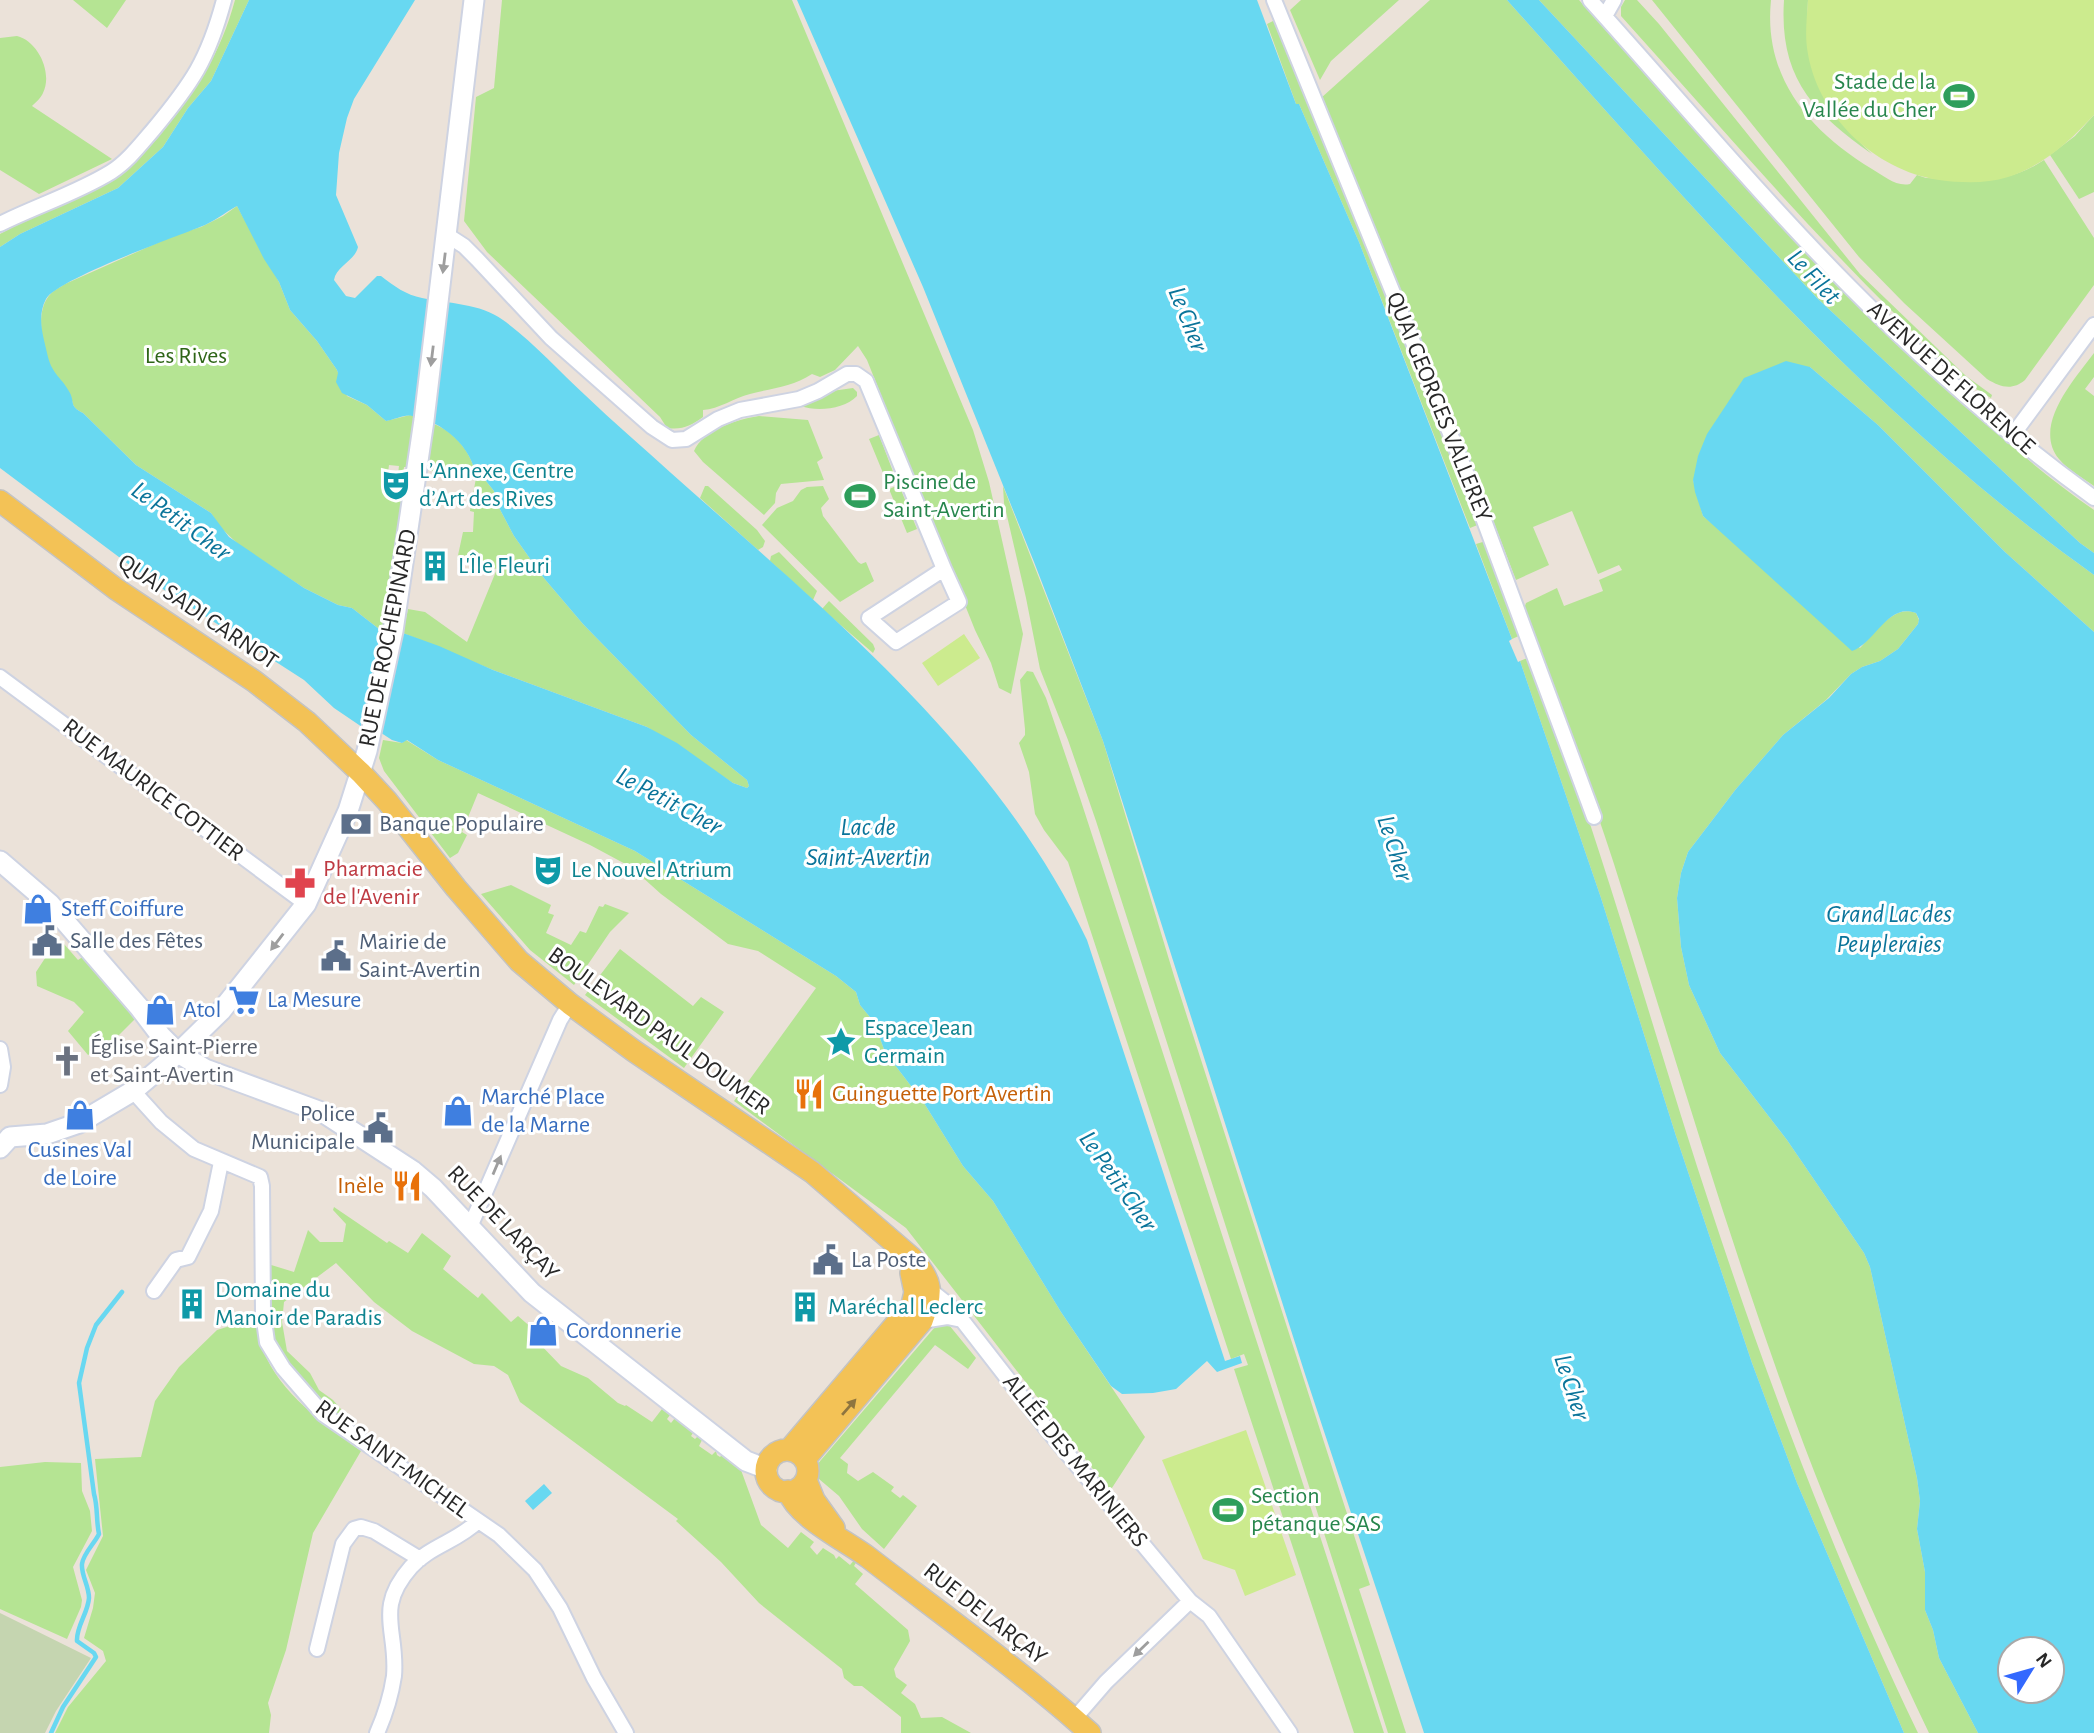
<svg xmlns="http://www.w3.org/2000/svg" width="2094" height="1733" viewBox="0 0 2094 1733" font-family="'Alegreya Sans',sans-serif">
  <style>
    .green { fill: #b5e493 }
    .cemetery { fill: #c5d5b0 }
    .pitch { fill: #cceb8e }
    .water { fill: #68d8f1; fill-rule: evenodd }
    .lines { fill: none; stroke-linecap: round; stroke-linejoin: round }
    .stream { stroke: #68d8f1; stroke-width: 4.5 }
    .street-casing { stroke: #ced3e2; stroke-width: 18 }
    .secondary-casing { stroke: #ced3e2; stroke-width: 23 }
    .primary-casing { stroke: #c3c3c3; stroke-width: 24 }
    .street { stroke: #fff; stroke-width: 14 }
    .secondary { stroke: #fff; stroke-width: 19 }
    .primary { stroke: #f3c256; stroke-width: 21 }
    .oneway { fill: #9e9e9e }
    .oneway2 { fill: #8e753f }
    .labels { text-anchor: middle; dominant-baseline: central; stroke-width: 6; stroke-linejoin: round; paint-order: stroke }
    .leisure-label { font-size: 24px; fill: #27864d; stroke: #fff; text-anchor: start }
    .park-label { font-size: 24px; fill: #2e6517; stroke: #fff }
    .street-label { font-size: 24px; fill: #282828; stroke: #fff }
    .culture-label { font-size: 24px; fill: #0d838f; stroke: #fff; text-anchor: start }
    .service-label { font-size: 24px; fill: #4e5e75; stroke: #fff; text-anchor: start }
    .health-label { font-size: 24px; fill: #be3a42; stroke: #fff; text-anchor: start }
    .shop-label { font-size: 24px; fill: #366cbe; stroke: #fff; text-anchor: start }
    .worship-label { font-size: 24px; fill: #5b616d; stroke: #fff; text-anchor: start }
    .food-label { font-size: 24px; fill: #c56008; stroke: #fff; text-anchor: start }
    .water-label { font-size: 26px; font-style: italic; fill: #0a749a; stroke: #fff }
  </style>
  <rect width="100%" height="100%" fill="#ebe2d9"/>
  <path class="green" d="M73,0H126L107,28Z
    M235,0H249L211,81L188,108L163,147L118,188L20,234L0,247V234C39,212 83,198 121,173C137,162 151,146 163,131C197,90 221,52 235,0Z
    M502,0H792L973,430L989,482L1023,634L1011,694L999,688L991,663L975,630L867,360L858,346L835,370L820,377L812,374C793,387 772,388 750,394C734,398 719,409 703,410V417C690,426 683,430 667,428L660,417L487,252L464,221L476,97L494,88Z
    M1301,0H1399L1331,61L1320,80L1290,10Z
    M1430,0H1507C1689,204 1870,416 2094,575V632L2005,552L1878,425L1810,367L1693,480L1703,516L1860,648C1875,633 1893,604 1916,613L1919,620L1918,624L1898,649L1880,661L1862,667L1851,674L1826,700L1783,735L1736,789L1688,852L1681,873L1677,898L1681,947L1689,985L1720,1053L1787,1140L1864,1253L1870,1267L1917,1478L1920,1501L1917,1529L1925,1572V1610L1933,1630L1939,1658L1978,1733H1929C1880,1630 1833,1525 1794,1418C1727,1236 1673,1049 1614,864C1586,778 1554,694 1524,609L1526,603L1557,588L1564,606L1603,591L1599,580L1622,570L1619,565L1598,574L1572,511L1533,527L1549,565L1516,580L1459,432L1321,98Z
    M1539,0H1579C1664,93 1751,183 1838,273C1919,358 1997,443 2094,510V553L2080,543L1817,298Z
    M1625,0H1637L1659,24L1860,274L1966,376L1992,395L1991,398C1958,381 1922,340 1895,314C1799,219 1711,116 1621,16V7Z
    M1652,0H1771C1763,77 1809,131 1872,169C1884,176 1896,187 1910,184L1917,175L1926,178C1971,179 2004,187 2044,160L2094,238V285L2025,380C2012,391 2000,387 1987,379L1904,303L1859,257Z
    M1784,0H1808C1804,69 1822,107 1872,154C1812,112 1779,77 1784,0Z
    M1275,20L1480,524L1470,528L1359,242L1299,104H1296L1267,24Z
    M17,36C38,41 53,73 43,93C41,98 36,102 32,106L112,159L39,194L0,170V38Z
    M2094,115V192L2079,199L2050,155L2075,136Z
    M237,206L279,282L290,310L317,341L337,370L347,396L367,405L386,421L410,415L415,416L409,467H404L403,475L398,474L399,466L389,465L385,496L405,498L384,629H379L352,608L338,605L304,588L239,545L220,527L211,513L136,465L83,413C69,406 75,403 69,393C64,383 55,376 50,366C43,347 35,315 48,297C52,291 59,288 65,284L175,235L201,227L223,216Z
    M2094,353V377L2085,389L2094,396V486C2083,478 2068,470 2059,459C2032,426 2074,380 2094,353Z
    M853,388L857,392V396C845,409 817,412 801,406L832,391Z
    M759,416L808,420L823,458L817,462L824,480L781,484L776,493L775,503L764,515L703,462L694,451C703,430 738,419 759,416Z
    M434,424C455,432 474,455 476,478L486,481L494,491L495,500L514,536L543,577L583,624L691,735L747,780L749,786L747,788L733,783L647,727L493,670L403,633L408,609L425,612L467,642L497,569L457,560L463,532H473L474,512L470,511L476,478L428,470Z
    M879,435L897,482L888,485L869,439Z
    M899,485L917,529L907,533L889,489Z
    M705,486H708L757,530L765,541L763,547L758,550L700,498Z
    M823,486L829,499L821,508L823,516L858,562L861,564L866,562L874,581L840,602L762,525L777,508L793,501L801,490L807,487Z
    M1003,486L1103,741L1174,976L1370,1585L1359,1589L1406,1733H1388L1096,821L1068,740L1040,669L1026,598L1004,503Z
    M1486,541L1521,635L1512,639L1476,544Z
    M779,552L817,591L813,600L770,561L771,556Z
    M829,601L873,644L875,649L873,653L822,609Z
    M1530,657C1602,839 1651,1029 1713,1215C1771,1391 1837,1565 1918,1733H1904L1797,1483L1752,1363L1676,1136L1601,898L1520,661Z
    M1027,671L1033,672L1046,698L1080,798L1384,1733H1354L1234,1369L1248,1365L1244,1354L1231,1359L1068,862L1044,830L1035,814L1029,772L1019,743L1025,735V729L1020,680Z
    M383,740L402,743L406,740L438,760L635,851L836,976L856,992L860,1005L874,1022L885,1052L924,1103L963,1166L993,1201L1061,1312L1145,1437L1110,1491L906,1228L734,1101L816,988L758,951L728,944L661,894L631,867L590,845L478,793L462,832L467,835L458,853L450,858L384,771L379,758Z
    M511,885L551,905L548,913L554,915L546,933L571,945L580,931L586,933L599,906L603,907L605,904L629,913L610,932L574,985L530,950L481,894Z
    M64,944L78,960L84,956L137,1017L117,1037L88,1055L68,1031L84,1012L74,1002L37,986L36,972L51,949L59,952Z
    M620,949L693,1006L701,997L724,1012L684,1068L585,995Z
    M334,1207L387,1243L389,1241L408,1253L422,1233L451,1256L443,1269L478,1298L482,1293L511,1322L518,1316L540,1335L536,1340L561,1366L588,1378L618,1403L625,1406L626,1405L652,1422L662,1409L670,1415L667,1419L671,1423L675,1418L693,1433L691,1436L695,1439L698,1436L702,1440L699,1446L712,1455L716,1451L717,1455L720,1457L722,1455L741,1470L761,1525L788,1548L801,1532L814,1542L810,1547L817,1555L823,1548L834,1555L836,1559L839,1556L850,1565L855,1559L857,1561L854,1566L863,1574L855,1584L908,1630L910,1641L894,1669L896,1677L907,1685L901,1693L915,1704L921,1718L942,1717L971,1733H901V1717L862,1686H854L844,1678L842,1669L759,1603L721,1562L676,1521L678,1519L520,1402L508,1375L494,1366L474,1364L412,1331L374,1302L336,1263L284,1302L282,1322L287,1351L310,1373L319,1390L333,1400L364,1435L348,1429L296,1378L270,1334L268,1264L294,1272L308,1230L320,1242H343L346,1224L333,1210Z
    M256,1318C258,1328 260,1340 263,1350C280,1394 325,1424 361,1451L313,1533L286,1650L268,1703L271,1715L269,1733H55L68,1707L106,1661L103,1651L84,1638L93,1608L95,1593L86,1570L103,1536L95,1459L141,1457L155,1401L179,1367L217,1330Z
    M949,1325L976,1358L968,1369L935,1345L840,1458L848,1464L847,1473L858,1481L873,1472L894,1487L891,1491L900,1498L903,1495L917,1506L884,1549L862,1529L839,1496L819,1479L815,1467L935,1327Z
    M45,1462L81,1463L82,1491L90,1511L92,1531L73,1567L82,1600L81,1607L67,1639L0,1609V1467Z"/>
  <path class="cemetery" d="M0,1613L91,1658L56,1711L45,1733H0Z"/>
  <path class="pitch" d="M1808,0H2094V115C2070,141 2043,166 2008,177C1986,184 1962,183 1939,180C1874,170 1816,115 1807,48C1805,33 1807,16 1808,0Z
    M964,634L980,658L938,686L922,663Z
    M1246,1430L1296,1575L1245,1596L1235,1570L1203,1559L1162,1460Z"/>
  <path class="water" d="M249,0H415L354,99L347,118L339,153L336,195L358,247C355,261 336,266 334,280L346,296L355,298L377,276H381C394,286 406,295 422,298C449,304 480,303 503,320C533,342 558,370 585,395C613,422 643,447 671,473C826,611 996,748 1087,940L1225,1361L1240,1356L1242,1363L1217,1372L1207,1361L1176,1389L1153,1393L1122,1394L1111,1386L1061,1312L993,1201L963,1166L924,1103L885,1052L874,1022L860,1005L856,992L836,976L635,851L438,760L407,740L402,743L392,740L372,727H362L334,708L304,680L155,584L0,468V247L20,234L118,188L163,147L188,108L211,81ZM237,206L264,259L279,282L290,310L317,341L337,370L338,373L336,382L342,393L367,405L386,421C394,420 405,414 412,416C442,421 473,447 476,478L486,481L494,491L495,500L514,536L543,577L583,624L691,735L747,780L749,786L747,788L733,783L677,743L647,727L493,670L439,646L403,633L379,629L352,608L338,605L304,588L229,537L211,513L136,465L83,413C69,406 75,403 70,393C63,379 52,374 48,357C44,338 36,318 46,299C56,280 175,237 200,227C214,222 224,213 237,206Z
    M797,0H1257L1296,104H1299L1359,242L1512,639L1509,641L1518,662L1520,661L1601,898L1676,1136L1752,1363L1797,1483L1904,1733H1424L1305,1374L1103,741L1034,562L923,287Z
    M1507,0H1539L1817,298L2080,543L2094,553V575C1870,416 1689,204 1507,0Z
    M1786,361L1810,367L1878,425L2005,552L2094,632V1733H1978L1939,1658L1933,1630L1925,1610V1572L1917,1529L1920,1501L1917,1478L1870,1267L1864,1253L1787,1140L1720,1053L1689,985L1681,947L1677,898L1681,873L1688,852L1736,789L1783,735L1829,698L1851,674L1862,667L1880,661L1898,649L1918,624L1919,619L1916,613C1888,602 1875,643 1852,651L1703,516L1695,492L1693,480L1698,456L1707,434L1744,378ZM2010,1649H2052V1691H2010Z
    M544,1484L552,1493L533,1510L525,1501Z"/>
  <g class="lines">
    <path class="stream" d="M51,1733L63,1707L96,1657L94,1653L77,1641C76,1627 88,1613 89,1598C89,1586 81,1575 82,1564C83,1554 94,1544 99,1534C96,1521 98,1507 94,1494L79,1383L87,1348L96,1325L122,1292"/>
    <g class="street-casing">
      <path id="street" d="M1274,0L1469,480L1594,817
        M1590,0C1676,95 1759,195 1850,287C1926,364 2007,435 2094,498
        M1605,16L1614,0
        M0,224C36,206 77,193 111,172C128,161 140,145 153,130C192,83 208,60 224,0
        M447,235L464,246L477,259L551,338L652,427L672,440L686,439L718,419L740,410L799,399L818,391L847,374H856L866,381L944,569
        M2012,436L2094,325
        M944,569L959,602L896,642L869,618Z
        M0,677L306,904
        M0,1049L3,1067L0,1085
        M133,1091L161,1122L194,1149L260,1177L262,1186L263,1313L267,1342L283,1368L323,1414L499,1535L535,1570L560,1608L594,1678L626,1733
        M470,1227L560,1020L570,1004
        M154,1291L176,1260L188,1257L211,1211L221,1162
        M962,1320L1046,1428L1190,1601L1209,1616L1290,1733
        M922,1321L947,1317L962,1320L950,1306L930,1290
        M317,1649L343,1544L354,1529L361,1527L374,1531L420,1559
        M1074,1719L1106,1682L1190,1601
        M377,1733C385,1715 391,1696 394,1676C398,1630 374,1609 411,1567C430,1546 458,1541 478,1521"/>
    </g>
    <g class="secondary-casing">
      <path id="secondary" d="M0,861L50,904L139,1007L161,1036L178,1053L205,1069L324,1113L413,1171L433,1188L532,1293L746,1461L767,1469
        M0,1148L10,1137L47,1134L79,1123L133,1091L178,1053L221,1011L306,904L348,811L367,751L393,631L424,420L474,0"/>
    </g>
    <g class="primary-casing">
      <path id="primary" d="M0,501L116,589L254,681L307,722L361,773L387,801L456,888L519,961L570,1004L634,1051L812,1172L912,1258C933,1281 933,1292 922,1321L805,1459
        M789,1450L912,1305L915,1292L911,1273
        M766 1471a21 21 0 1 1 42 0a21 21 0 1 1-42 0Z
        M806,1480L814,1500L834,1528
        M788,1491C798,1518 845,1540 869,1558C943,1615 1020,1670 1090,1733"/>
    </g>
    <use href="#street" class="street"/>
    <use href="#secondary" class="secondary"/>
    <use href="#primary" class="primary"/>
  </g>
  <defs><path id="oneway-solid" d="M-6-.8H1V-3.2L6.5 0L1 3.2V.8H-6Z" transform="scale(1.75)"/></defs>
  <g class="oneway">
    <use href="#oneway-solid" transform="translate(444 263) rotate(97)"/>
    <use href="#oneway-solid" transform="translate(432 356) rotate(97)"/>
    <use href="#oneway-solid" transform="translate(277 942) rotate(127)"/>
    <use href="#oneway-solid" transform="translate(497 1165) rotate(-67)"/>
    <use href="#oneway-solid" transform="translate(1141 1649) rotate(136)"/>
  </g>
  <use class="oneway2" href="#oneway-solid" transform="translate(849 1407) rotate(-49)"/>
  <defs>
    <g id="stadium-bare" transform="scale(2.415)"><path d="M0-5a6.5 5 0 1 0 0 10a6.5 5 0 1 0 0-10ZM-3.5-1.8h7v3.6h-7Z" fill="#2e9e5b" stroke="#fff" stroke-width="2.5" paint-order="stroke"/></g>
    <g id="theatre-bare" transform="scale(2.415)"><path d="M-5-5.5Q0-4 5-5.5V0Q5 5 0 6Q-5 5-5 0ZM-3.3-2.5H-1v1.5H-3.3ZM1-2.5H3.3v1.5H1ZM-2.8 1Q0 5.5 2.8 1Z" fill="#0f9aa8" stroke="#fff" stroke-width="2.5" paint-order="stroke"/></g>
    <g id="building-bare" transform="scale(2.415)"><path d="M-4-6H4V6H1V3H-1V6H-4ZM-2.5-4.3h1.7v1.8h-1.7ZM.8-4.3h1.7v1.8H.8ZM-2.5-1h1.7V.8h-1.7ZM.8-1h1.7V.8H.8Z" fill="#0f9aa8" stroke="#fff" stroke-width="2.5" paint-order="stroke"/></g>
    <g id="bank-bare" transform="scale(2.415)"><path d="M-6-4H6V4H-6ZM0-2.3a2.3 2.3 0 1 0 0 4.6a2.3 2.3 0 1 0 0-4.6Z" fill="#5c6f8a" stroke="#fff" stroke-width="2.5" paint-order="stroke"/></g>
    <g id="pharmacy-bare" transform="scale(2.415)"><path d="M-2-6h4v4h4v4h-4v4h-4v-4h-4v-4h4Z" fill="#e0444e" stroke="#fff" stroke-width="2.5" paint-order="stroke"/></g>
    <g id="shop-bare" transform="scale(2.415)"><path d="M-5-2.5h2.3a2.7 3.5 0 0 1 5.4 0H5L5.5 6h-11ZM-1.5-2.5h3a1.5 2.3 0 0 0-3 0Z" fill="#3f7fe0" stroke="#fff" stroke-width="2.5" paint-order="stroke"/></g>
    <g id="civic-bare" transform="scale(2.415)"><path d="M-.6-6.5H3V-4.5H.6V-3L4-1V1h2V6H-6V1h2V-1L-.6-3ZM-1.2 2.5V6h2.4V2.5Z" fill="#5c6f8a" stroke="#fff" stroke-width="2.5" paint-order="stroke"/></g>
    <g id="supermarket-bare" transform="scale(2.415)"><path d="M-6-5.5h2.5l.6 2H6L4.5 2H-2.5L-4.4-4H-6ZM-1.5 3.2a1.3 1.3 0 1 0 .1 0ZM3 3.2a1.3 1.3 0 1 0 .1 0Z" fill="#3f7fe0" stroke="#fff" stroke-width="2.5" paint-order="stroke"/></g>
    <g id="sight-bare" transform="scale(2.415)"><path d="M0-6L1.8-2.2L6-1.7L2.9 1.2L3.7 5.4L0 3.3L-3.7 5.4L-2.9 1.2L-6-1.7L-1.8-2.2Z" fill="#0f9aa8" stroke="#fff" stroke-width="2.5" paint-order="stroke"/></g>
    <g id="church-bare" transform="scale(2.415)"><path d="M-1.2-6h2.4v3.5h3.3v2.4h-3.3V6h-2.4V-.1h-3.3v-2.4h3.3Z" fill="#6b7280" stroke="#fff" stroke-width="2.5" paint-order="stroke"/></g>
    <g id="restaurant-bare" transform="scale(2.415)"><path d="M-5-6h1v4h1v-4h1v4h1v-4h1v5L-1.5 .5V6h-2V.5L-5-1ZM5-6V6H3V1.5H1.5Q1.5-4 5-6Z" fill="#e8710a" stroke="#fff" stroke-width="2.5" paint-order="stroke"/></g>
  </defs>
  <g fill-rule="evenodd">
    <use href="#stadium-bare" x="1959" y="96"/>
    <use href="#theatre-bare" x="396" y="485"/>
    <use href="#stadium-bare" x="860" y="496"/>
    <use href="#building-bare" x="435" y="566"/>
    <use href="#bank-bare" x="356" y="824"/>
    <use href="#theatre-bare" x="548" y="870"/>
    <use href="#pharmacy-bare" x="300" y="883"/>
    <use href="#shop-bare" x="38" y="909"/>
    <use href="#civic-bare" x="47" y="941"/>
    <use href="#civic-bare" x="336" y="956"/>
    <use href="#supermarket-bare" x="244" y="1000"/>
    <use href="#shop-bare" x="160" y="1010"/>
    <use href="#sight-bare" x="841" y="1042"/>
    <use href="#church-bare" x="67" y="1061"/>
    <use href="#restaurant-bare" x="809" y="1094"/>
    <use href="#shop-bare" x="458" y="1111"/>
    <use href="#shop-bare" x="80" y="1115"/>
    <use href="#civic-bare" x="378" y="1128"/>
    <use href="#restaurant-bare" x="407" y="1186"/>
    <use href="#civic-bare" x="828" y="1260"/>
    <use href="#building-bare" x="192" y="1304"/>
    <use href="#building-bare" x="805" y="1307"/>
    <use href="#shop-bare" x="543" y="1331"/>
    <use href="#stadium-bare" x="1228" y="1510"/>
  </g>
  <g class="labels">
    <g class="leisure-label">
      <text x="1936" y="82" text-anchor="end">Stade de la<tspan x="1936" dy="28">Vallée du Cher</tspan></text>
      <text x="883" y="482">Piscine de<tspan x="883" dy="28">Saint-Avertin</tspan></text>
      <text x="1251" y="1496">Section<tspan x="1251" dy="28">pétanque SAS</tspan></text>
    </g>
    <g class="park-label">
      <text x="186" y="356">Les Rives</text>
    </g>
    <g class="street-label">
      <text transform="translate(1951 378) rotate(42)">AVENUE DE FLORENCE</text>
      <text transform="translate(1439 407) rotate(68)">QUAI GEORGES VALLEREY</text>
      <text transform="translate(198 612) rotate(34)">QUAI SADI CARNOT</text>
      <text transform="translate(388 638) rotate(-79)">RUE DE ROCHEPINARD</text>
      <text transform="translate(153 790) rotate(37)">RUE MAURICE COTTIER</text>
      <text transform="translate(659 1031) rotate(36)">BOULEVARD PAUL DOUMER</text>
      <text transform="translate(503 1223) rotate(46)">RUE DE LARÇAY</text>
      <text transform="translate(392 1459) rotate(36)">RUE SAINT-MICHEL</text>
      <text transform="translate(1075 1461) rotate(51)">ALLÉE DES MARINIERS</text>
      <text transform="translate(985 1614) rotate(38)">RUE DE LARÇAY</text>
    </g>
    <g class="culture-label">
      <text x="419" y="471">LʼAnnexe, Centre<tspan x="419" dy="28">dʼArt des Rives</tspan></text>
      <text x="458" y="566">L'Île Fleuri</text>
      <text x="571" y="870">Le Nouvel Atrium</text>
      <text x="864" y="1028">Espace Jean<tspan x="864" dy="28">Germain</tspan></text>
      <text x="215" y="1290">Domaine du<tspan x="215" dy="28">Manoir de Paradis</tspan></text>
      <text x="828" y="1307">Maréchal Leclerc</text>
    </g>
    <g class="service-label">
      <text x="379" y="824">Banque Populaire</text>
      <text x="70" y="941">Salle des Fêtes</text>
      <text x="359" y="942">Mairie de<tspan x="359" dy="28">Saint-Avertin</tspan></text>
      <text x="355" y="1114" text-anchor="end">Police<tspan x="355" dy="28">Municipale</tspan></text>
      <text x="851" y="1260">La Poste</text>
    </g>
    <g class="health-label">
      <text x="323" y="869">Pharmacie<tspan x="323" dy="28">de l'Avenir</tspan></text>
    </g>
    <g class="shop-label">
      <text x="61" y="909">Steff Coiffure</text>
      <text x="267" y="1000">La Mesure</text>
      <text x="183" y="1010">Atol</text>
      <text x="481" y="1097">Marché Place<tspan x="481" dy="28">de la Marne</tspan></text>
      <text x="80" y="1150" text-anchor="middle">Cusines Val<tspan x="80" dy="28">de Loire</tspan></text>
      <text x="566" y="1331">Cordonnerie</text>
    </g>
    <g class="worship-label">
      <text x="90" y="1047">Église Saint-Pierre<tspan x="90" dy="28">et Saint-Avertin</tspan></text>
    </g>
    <g class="food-label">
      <text x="832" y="1094">Guinguette Port Avertin</text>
      <text x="384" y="1186" text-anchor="end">Inèle</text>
    </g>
    <g class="water-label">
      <text transform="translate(1814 277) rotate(47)">Le Filet</text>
      <text transform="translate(1188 319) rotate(68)">Le Cher</text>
      <text transform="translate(181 521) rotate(36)">Le Petit Cher</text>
      <text transform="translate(669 801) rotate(28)">Le Petit Cher</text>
      <text x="868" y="827">Lac de<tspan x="868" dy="30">Saint-Avertin</tspan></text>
      <text transform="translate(1395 848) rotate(72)">Le Cher</text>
      <text x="1889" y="914">Grand Lac des<tspan x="1889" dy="30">Peupleraies</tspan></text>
      <text transform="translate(1118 1181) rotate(55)">Le Petit Cher</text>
      <text transform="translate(1572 1387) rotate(72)">Le Cher</text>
    </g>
  </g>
  <g transform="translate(2031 1670) rotate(53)"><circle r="33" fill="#ffffff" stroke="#a9a9a9" stroke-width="2"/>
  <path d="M0-5L12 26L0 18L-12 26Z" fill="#3369fe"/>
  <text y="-10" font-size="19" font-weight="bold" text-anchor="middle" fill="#282828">N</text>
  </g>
</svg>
